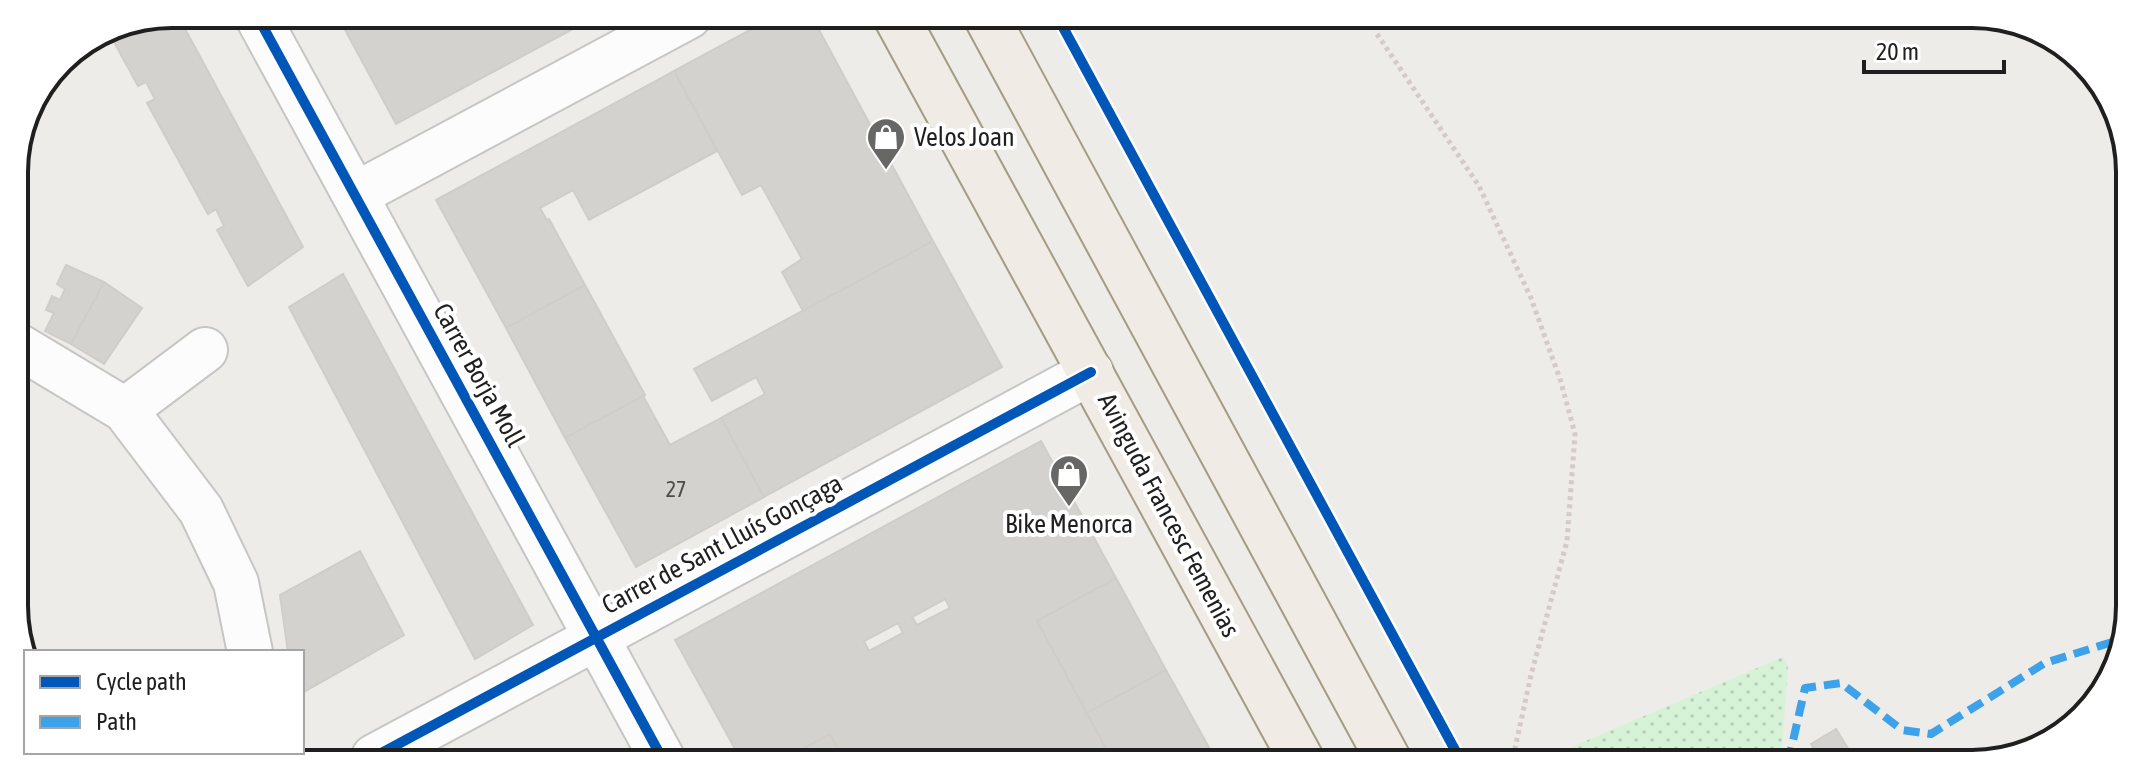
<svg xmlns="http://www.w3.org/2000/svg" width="2144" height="778" viewBox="0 0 2144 778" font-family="'Asap Condensed',sans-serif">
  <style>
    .park { fill: url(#park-dots) }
    .building { fill: #d4d2cf; stroke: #d0cdc9; stroke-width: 2; fill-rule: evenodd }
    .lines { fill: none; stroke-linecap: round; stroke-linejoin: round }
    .minor-casing { stroke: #c6c6c4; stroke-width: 48 }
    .primary-casing { stroke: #a49b84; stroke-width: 48 }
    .path { stroke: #d6cac7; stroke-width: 5; stroke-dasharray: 4 4; stroke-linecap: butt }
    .minor { stroke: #fcfcfc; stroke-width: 44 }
    .primary { stroke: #f0ece5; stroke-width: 44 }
    .quiet { stroke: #3da2ea; stroke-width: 8; stroke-dasharray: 16 8; stroke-linecap: butt }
    .cycleway-casing { stroke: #fff; stroke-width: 15 }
    .cycleway { stroke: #0057b8; stroke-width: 10 }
    .labels { text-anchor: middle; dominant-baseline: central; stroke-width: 8; stroke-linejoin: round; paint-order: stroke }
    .number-label { font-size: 22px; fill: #4c4c4b }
    .poi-label { font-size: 26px; fill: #1f1f1f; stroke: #fff; text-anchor: start }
    .street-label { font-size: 26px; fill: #1f1f1f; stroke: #fff }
    .rim { fill: none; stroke: #1f1f1f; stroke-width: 4 }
  </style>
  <defs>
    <pattern id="park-dots" width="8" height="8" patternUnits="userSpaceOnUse" patternTransform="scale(2)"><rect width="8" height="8" fill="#d6f3d8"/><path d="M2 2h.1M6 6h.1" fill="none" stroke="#b7d0b9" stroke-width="1.8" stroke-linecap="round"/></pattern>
  </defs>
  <rect width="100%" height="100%" fill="#edece8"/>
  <path class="park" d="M1783,657L1788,665L1781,763L1536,762Z"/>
  <path class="building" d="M177,14L303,247L248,286L217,230L224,226L216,209L208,214L147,103L155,99L146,82L138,86L107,29L112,26Z
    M337,15L597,16L396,124Z
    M774,17H812L933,241L803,311L782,272L802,259L761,185L742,195L674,71Z
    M674,71L717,151L589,220L573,190L540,208L547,220L549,219L585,285L506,328L436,200Z
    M933,241L1002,367L764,497L721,418L765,394L756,377L712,401L694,369Z
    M66,265L104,282L71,344L45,331L54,313L46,310L52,296L60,300L65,289L57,284Z
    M343,274L533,625L475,659L289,307Z
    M104,282L142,308L104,364L71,344Z
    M585,285L645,395L565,438L506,328Z
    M643,396L670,445L721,418L764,497L636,567L565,438Z
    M1041,441L1116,578L1037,621L1112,760L843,759L830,734L784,759L740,758L675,640ZM945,599L950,608L917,625L912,617ZM898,623L903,633L869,651L864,641Z
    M360,551L404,635L302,693V652H288L280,595Z
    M1116,578L1166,670L1087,713L1037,621Z
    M1166,670L1216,760H1112L1087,713Z
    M1836,729L1857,763H1823L1811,744Z
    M830,734L843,759H784Z"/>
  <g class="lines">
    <g class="minor-casing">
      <path id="minor" d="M256,14L662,758
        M355,195L689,16
        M15,344L125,410L201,510L236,583L250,652
        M125,410L205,350
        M254,752V756
        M374,757L1091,372"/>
    </g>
    <g class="primary-casing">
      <path id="primary" d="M896,17L1302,761
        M987,18L1389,761"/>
    </g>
    <path class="path" d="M1377,34L1479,186L1531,298L1561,382L1575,434L1567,541L1531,675L1512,762"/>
    <use href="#minor" class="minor"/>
    <use href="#primary" class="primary"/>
    <path class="quiet" d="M1788,763L1805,688L1841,683L1902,730L1931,734L2045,663L2122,639"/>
    <g class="cycleway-casing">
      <path id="cycleway" d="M256,14L662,758
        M1058,18L1461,761
        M374,757L1091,372"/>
    </g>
    <use href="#cycleway" class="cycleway"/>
  </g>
  <defs>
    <g id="shop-pin" transform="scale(2)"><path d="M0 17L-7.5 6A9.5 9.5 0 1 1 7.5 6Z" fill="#676765" stroke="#fff"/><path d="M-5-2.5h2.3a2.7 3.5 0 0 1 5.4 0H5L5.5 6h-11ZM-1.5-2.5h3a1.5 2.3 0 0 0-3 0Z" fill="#fff"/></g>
  </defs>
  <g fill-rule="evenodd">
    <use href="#shop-pin" x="886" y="137"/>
    <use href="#shop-pin" x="1069" y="474"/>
  </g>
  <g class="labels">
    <g class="number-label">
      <text x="676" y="489">27</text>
    </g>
    <g class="poi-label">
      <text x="914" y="137">Velos Joan</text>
      <text x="1069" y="524" text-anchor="middle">Bike Menorca</text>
    </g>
    <g class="street-label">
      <text transform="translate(479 375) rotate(61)">Carrer Borja Moll</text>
      <text transform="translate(1169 515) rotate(62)">Avinguda Francesc Femenias</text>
      <text transform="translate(722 544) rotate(-28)">Carrer de Sant Lluís Gonçaga</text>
    </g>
  </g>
  <path d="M0 0H2144V778H0ZM172 28H1972A144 144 0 0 1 2116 172V606A144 144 0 0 1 1972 750H172A144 144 0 0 1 28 606V172A144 144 0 0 1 172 28Z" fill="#fff" fill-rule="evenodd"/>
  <path class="rim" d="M172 28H1972A144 144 0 0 1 2116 172V606A144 144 0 0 1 1972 750H172A144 144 0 0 1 28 606V172A144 144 0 0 1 172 28Z"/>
  <rect x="24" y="650" width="280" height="104" fill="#ffffff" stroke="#a5a5a5" stroke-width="2"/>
  <rect x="40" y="676" width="40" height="12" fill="#0057b8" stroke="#a5a5a5" stroke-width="2"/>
  <text x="96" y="690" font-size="24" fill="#1f1f1f">Cycle path</text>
  <rect x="40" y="716" width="40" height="12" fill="#3da2ea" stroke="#a5a5a5" stroke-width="2"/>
  <text x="96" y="730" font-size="24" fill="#1f1f1f">Path</text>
  <path d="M1864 60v12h140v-12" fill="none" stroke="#1f1f1f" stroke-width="4"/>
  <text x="1876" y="60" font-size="24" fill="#1f1f1f" stroke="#ffffff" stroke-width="6" paint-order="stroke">20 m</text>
</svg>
